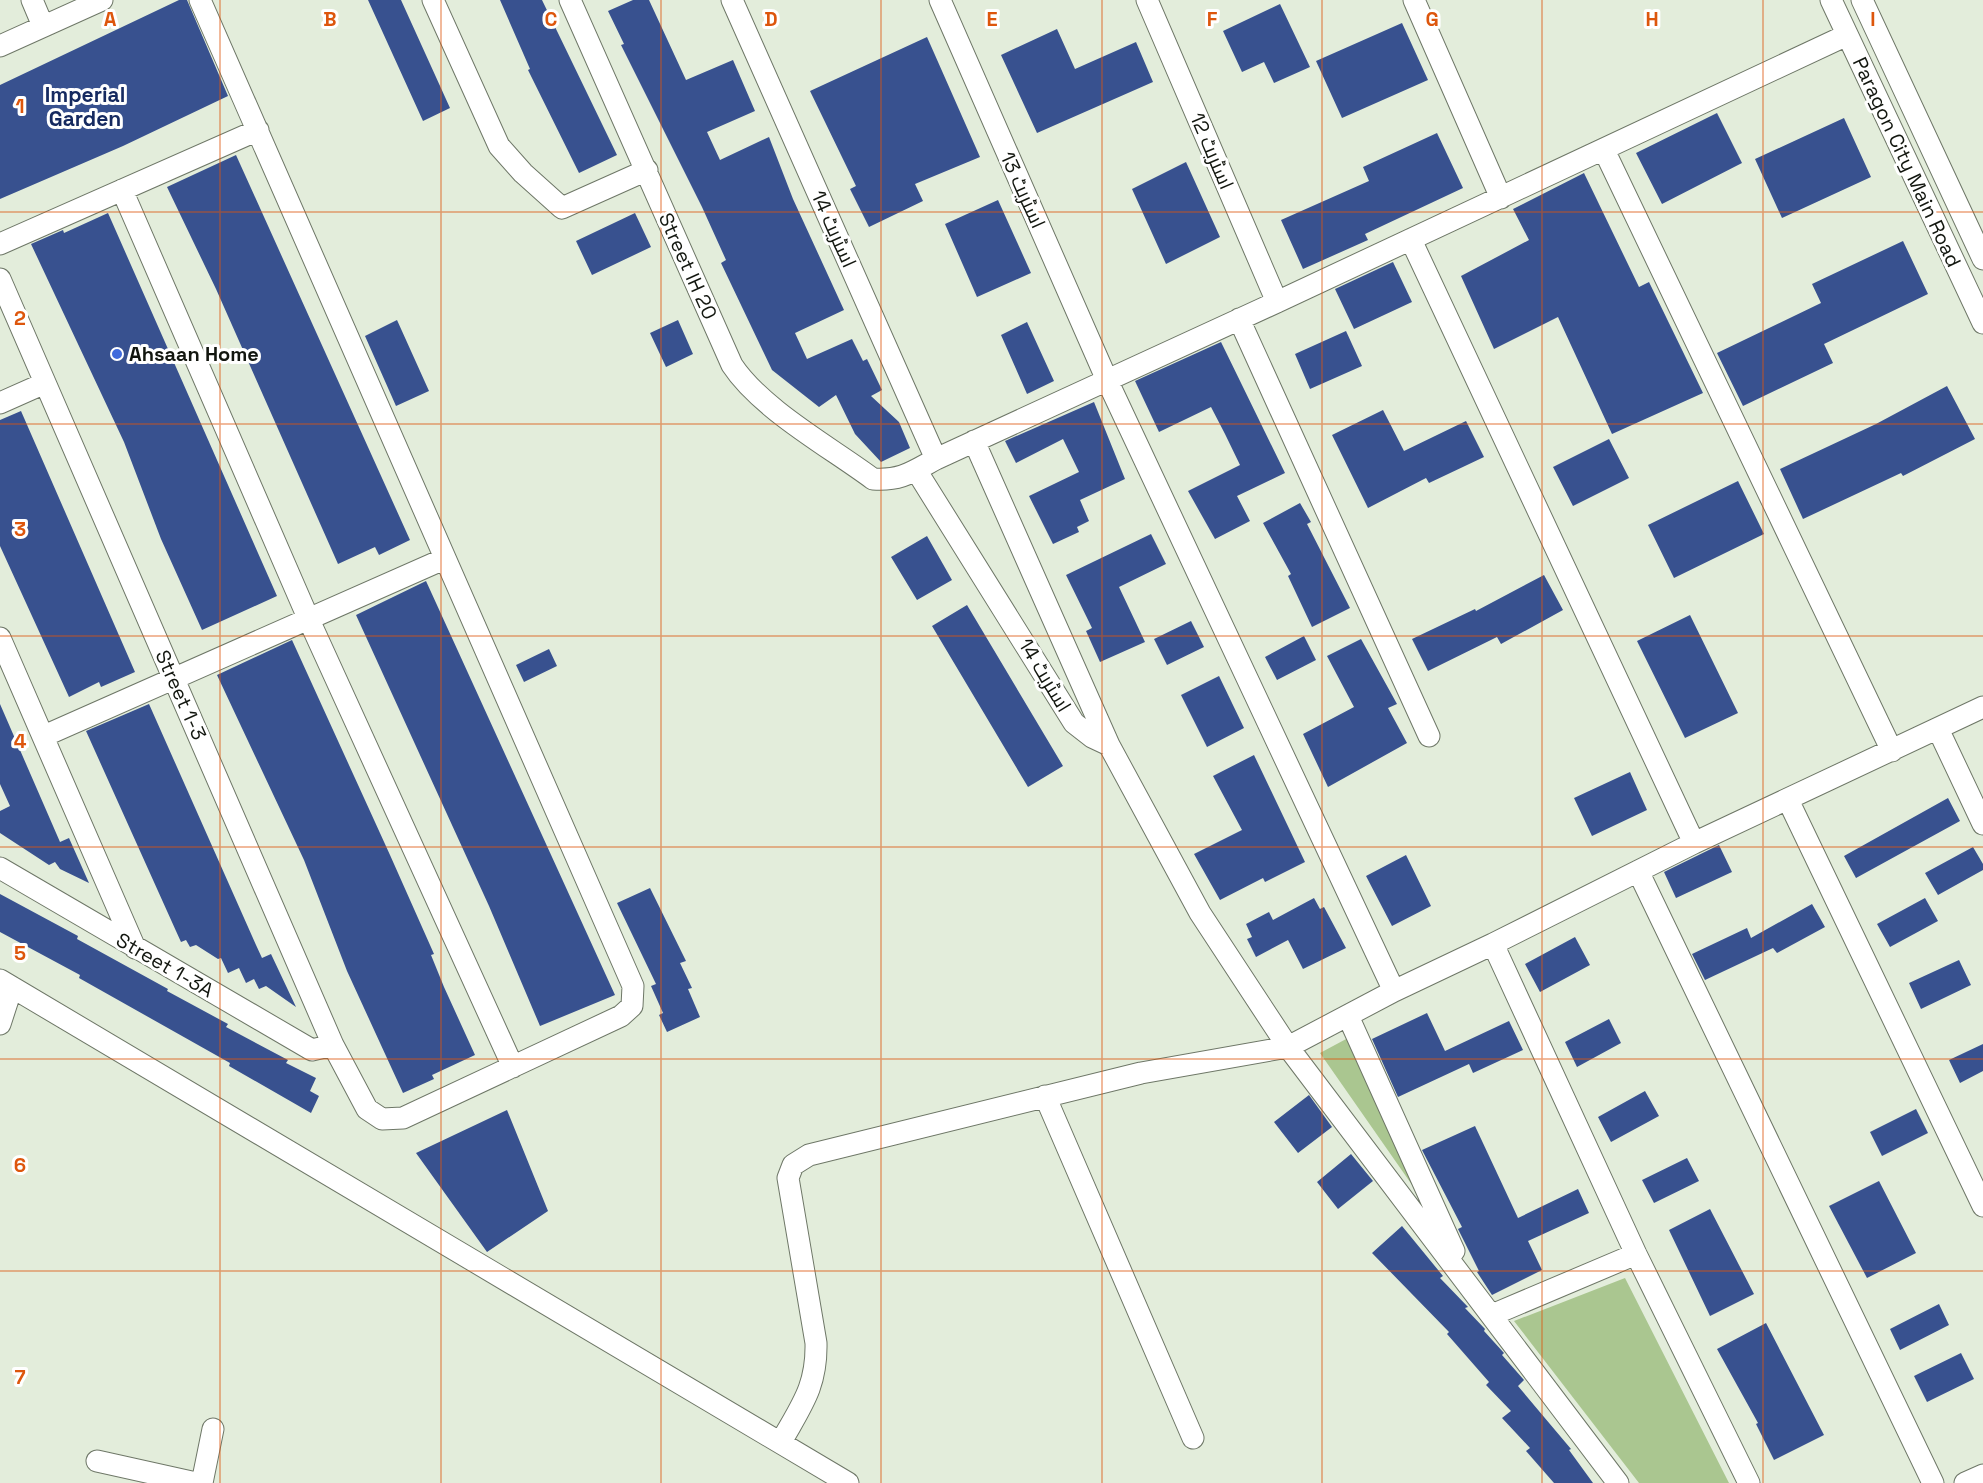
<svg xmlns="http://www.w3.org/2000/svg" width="1983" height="1483" viewBox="0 0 1983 1483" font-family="'Space Grotesk',Cairo,sans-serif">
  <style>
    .green { fill: #aac690 }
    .building { fill: #38518f }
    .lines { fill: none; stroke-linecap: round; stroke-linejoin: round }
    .minor-casing { stroke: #6e7767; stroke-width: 23 }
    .minor { stroke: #fff; stroke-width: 21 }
    .grid { fill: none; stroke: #dd560c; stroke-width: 1.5; stroke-opacity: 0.55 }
    .poi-dot { fill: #416bdc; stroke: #fff; stroke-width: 2 }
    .labels { text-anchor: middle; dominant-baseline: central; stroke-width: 6; stroke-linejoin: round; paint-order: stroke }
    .street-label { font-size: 20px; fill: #12160f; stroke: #fff }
    .poi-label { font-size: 20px; font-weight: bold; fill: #12160f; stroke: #fff; text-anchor: start }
    .neighbourhood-label { font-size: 21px; font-weight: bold; fill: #162a60; stroke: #fff }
    .grid-label { font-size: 20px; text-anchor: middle; font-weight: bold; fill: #dd560c; stroke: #fff; stroke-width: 6; stroke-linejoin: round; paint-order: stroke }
  </style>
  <rect width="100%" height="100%" fill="#e3eddb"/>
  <path class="green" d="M1348,1038L1433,1215L1320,1053Z
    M1625,1278L1729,1483H1639L1514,1321Z"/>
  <path class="building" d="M179,0H187L228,96L123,146L0,199V85Z
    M368,0H401L450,108L423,121Z
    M500,0H542L617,155L579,173L528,70L530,69Z
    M633,0H649L686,80L733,60L755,111L707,132L720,160L769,137L793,199L844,310L795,333L807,359L852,339L863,361L867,359L882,390L871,396L899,422L910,448L881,462L855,434L836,395L819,407L772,370L721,263L726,260L702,207L621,45L624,44L608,11Z
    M1280,4L1310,67L1274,83L1264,62L1242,72L1223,31Z
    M1402,23L1428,80L1342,118L1316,61Z
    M1057,29L1075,69L1136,42L1153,82L1037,133L1001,55Z
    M927,37L980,157L915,184L923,201L869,227L850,189L856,186L810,91Z
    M1717,113L1742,163L1662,204L1636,153Z
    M1844,118L1871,177L1782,218L1755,159Z
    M1437,133L1463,188L1365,234L1368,240L1303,269L1281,220L1369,181L1363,167Z
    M236,155L410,540L379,555L375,547L338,564L216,289L167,187Z
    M1186,162L1220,237L1166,264L1132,189Z
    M1584,173L1639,287L1649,282L1703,393L1612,434L1558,317L1494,349L1461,276L1529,240L1513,209Z
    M998,200L1031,273L977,297L945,224Z
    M108,213L277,596L202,630L161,539L124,442L31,244L63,230L64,233Z
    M635,213L651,247L592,275L576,241Z
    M1903,241L1928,294L1824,344L1833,363L1743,406L1717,353L1821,303L1812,284Z
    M1393,262L1412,302L1354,329L1335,289Z
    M397,320L429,391L396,406L365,336Z
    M678,320L693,354L666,367L650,333Z
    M1027,322L1054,381L1027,394L1001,335Z
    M1346,331L1362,366L1310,389L1295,354Z
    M1221,342L1285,473L1237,496L1250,521L1215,539L1188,491L1240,465L1225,434L1211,407L1159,432L1135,381Z
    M1947,386L1975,439L1903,476L1901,473L1803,519L1780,469L1876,424Z
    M1094,402L1125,479L1080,500L1089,521L1077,527L1079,532L1053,544L1029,496L1079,472L1063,439L1016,463L1005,441Z
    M1383,410L1404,451L1466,421L1484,457L1429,483L1426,478L1368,508L1332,435Z
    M21,411L135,672L101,687L99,682L69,697L0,546V420Z
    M1609,439L1629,478L1573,506L1553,467Z
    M1738,481L1764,534L1674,578L1648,525Z
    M1300,503L1311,522L1307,524L1350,608L1312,627L1288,576L1291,574L1263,523Z
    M1151,534L1166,564L1119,587L1145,642L1100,662L1086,631L1092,628L1066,575Z
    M927,536L952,580L917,600L891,557Z
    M1544,575L1563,610L1501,644L1497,637L1428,671L1412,639L1475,609L1476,611Z
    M426,581L615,995L540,1026L489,906L356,615Z
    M967,605L1063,766L1028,787L932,626Z
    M1690,615L1738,713L1685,738L1637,641Z
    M1191,621L1204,647L1167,665L1154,639Z
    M1304,636L1316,660L1277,680L1265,657Z
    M1361,639L1397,704L1388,708L1407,743L1328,787L1303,734L1354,707L1327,656Z
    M292,640L390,855L434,954L431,955L444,987L475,1055L432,1075L434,1079L403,1093L347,971L304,860L217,675Z
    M549,649L557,666L524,682L516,665Z
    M1219,676L1244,728L1207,747L1181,695Z
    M0,704L60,842L69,838L89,883L60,869L55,862L49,865L0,833V811L10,806L0,784Z
    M149,704L256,945L262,958L271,954L296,1007L266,986L259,989L254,979L246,983L239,968L228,973L221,958L218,959L196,945L190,947L186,940L181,942L176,931L86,731Z
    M1254,755L1305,862L1265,882L1263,878L1220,900L1194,854L1242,830L1213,776Z
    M1630,772L1647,810L1592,836L1574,798Z
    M1948,798L1960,821L1856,878L1844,856Z
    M1719,845L1732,872L1676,898L1664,872Z
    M1973,847L1983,864V870L1938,895L1925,873Z
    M1406,855L1431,906L1392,926L1366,876Z
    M650,888L686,961L680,963L692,988L688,989L700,1017L667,1032L659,1015L663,1013L651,986L656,984L617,903Z
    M0,894L78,936L77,939L168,989L167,991L228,1024L226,1027L288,1060L286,1063L316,1078L310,1091L319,1096L311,1113L229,1066L230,1063L79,978L80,975L0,932Z
    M1314,898L1320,909L1324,907L1346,948L1303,969L1288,940L1256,957L1247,939L1252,937L1246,924L1269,912L1273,920Z
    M1925,898L1938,921L1890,947L1877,924Z
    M1812,904L1825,927L1777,953L1773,948L1705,980L1692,954L1747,928L1751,938Z
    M1575,937L1590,965L1540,992L1525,964Z
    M1959,960L1971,985L1921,1009L1909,983Z
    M1427,1013L1445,1051L1509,1021L1523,1050L1473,1073L1469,1064L1398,1097L1372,1039Z
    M1609,1019L1621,1043L1577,1067L1565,1042Z
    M1983,1044V1071L1960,1083L1949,1060Z
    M1645,1091L1659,1116L1611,1142L1598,1117Z
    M1309,1095L1332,1127L1298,1153L1274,1122Z
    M1916,1109L1928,1133L1882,1156L1870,1132Z
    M507,1110L548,1211L487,1252L416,1153Z
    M1475,1126L1518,1218L1578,1189L1589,1213L1528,1241L1542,1270L1492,1295L1477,1272L1479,1271L1458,1229L1462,1227L1422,1150Z
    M1351,1154L1373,1181L1338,1209L1317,1182Z
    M1687,1158L1699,1181L1654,1203L1642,1180Z
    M1879,1181L1916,1253L1867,1278L1829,1206Z
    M1710,1209L1754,1294L1710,1316L1669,1230Z
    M1402,1226L1443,1276L1440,1278L1468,1307L1465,1308L1485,1329L1484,1331L1504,1353L1502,1355L1524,1380L1518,1386L1571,1449L1569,1450L1593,1483H1554L1526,1451L1530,1448L1502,1418L1511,1411L1486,1385L1489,1382L1447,1334L1449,1332L1372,1253Z
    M1939,1304L1949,1325L1900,1350L1890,1329Z
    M1766,1323L1824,1435L1774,1460L1756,1424L1758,1423L1717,1349Z
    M1961,1353L1974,1379L1927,1402L1914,1376Z"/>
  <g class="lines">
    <g class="minor-casing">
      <path id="minor" d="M32,0L43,26
        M433,0L499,146L523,173L562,208L647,170
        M570,0L732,365C761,409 830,447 873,479C901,481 912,472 936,459L1277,302L1847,35
        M732,0L936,459
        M940,0L1107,380L1394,991
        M1147,0L1277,302
        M1414,0L1501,198
        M1831,0L1983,323
        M1862,0L1983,259
        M0,46L102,0
        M1604,150L1892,751
        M122,190L309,620L513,1067
        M1411,240L1694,843
        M0,244L258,130
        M0,279L333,1045L367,1109L382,1119L403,1118L621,1016L632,1006L633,986L200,0
        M1239,319L1429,736
        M0,403L45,383
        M974,441L1109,745L1200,913L1288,1047L1618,1483
        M916,470L1074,723L1092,737L1109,745
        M0,638L135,948
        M1938,729L1983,824
        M44,736L444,559
        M1788,800L1983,1206
        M0,868L312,1050L333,1045
        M1638,871L1933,1483
        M1493,944L1636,1254L1749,1483
        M0,980L848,1483
        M1348,1016L1454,1251
        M0,1024L12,987
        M1045,1096L1193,1438
        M1492,1315L1636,1254
        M781,1442C801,1406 817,1387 816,1343L788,1178L793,1165L809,1155L1141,1073L1288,1047L1394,991L1493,944L1694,843L1983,707
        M97,1461L196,1483
        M202,1483L213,1429
        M1965,1483L1983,1475"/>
    </g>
    <use href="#minor" class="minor"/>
  </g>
  <path class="grid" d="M220,0V1483M441,0V1483M661,0V1483M881,0V1483M1102,0V1483M1322,0V1483M1542,0V1483M1763,0V1483M0,212H1983M0,424H1983M0,636H1983M0,847H1983M0,1059H1983M0,1271H1983"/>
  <circle class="poi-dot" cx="117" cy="354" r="6"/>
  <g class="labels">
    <g class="street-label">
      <text transform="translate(1212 151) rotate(67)">اسٹریٹ 12</text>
      <text transform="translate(1907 162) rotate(65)">Paragon City Main Road</text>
      <text transform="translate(1023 190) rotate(66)">اسٹریٹ 13</text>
      <text transform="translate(834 229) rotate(66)">اسٹریٹ 14</text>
      <text transform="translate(688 266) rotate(66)">Street IH 20</text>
      <text transform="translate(1045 675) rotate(59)">اسٹریٹ 14</text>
      <text transform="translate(181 695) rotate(66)">Street 1-3</text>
      <text transform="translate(165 965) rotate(30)">Street 1-3A</text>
    </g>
    <g class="poi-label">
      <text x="129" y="354">Ahsaan Home</text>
    </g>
    <g class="neighbourhood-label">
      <text x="85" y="94">Imperial<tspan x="85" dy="24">Garden</tspan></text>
    </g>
  </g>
  <g class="grid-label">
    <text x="110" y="26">A</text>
    <text x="330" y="26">B</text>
    <text x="551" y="26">C</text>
    <text x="771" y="26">D</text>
    <text x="992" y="26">E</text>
    <text x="1212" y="26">F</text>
    <text x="1432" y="26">G</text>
    <text x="1652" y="26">H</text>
    <text x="1873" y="26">I</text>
    <text x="20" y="113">1</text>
    <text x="20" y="325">2</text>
    <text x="20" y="536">3</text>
    <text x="20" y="748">4</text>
    <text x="20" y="960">5</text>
    <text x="20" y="1172">6</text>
    <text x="20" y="1384">7</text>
  </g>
</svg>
